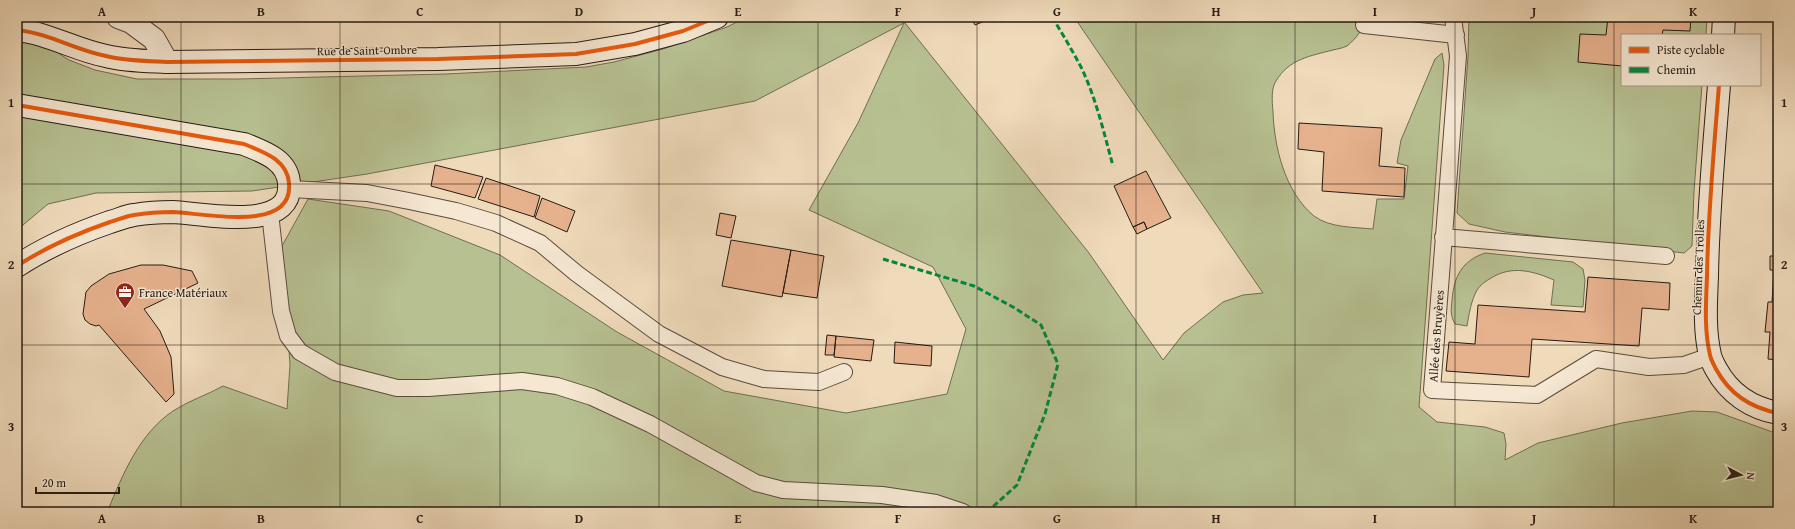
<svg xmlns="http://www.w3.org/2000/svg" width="1795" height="529" viewBox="0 0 1795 529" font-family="'Gentium Book Plus',serif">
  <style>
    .green { fill: #b7c091; stroke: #6f6e52 }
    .building { fill: #e6b18d; stroke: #271c14 }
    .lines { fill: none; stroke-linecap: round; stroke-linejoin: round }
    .lane-casing { stroke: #594c3e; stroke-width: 18 }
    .street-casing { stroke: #594c3e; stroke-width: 24 }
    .secondary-casing { stroke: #271c14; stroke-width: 24 }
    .lane { stroke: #f5e7d2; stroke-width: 16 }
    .street { stroke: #f5e7d2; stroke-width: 22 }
    .secondary { stroke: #f5e7d2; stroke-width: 22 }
    .quiet { stroke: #00873e; stroke-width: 3; stroke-dasharray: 6 3; stroke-linecap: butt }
    .cycleway-casing { stroke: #f5e7d2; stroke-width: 6 }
    .cycleway { stroke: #e8590c; stroke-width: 4 }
    .grid { fill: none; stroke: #271c14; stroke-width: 1; stroke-opacity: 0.55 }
    .labels { text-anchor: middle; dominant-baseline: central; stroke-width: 3; stroke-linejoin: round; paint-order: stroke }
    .street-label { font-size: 12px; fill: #271c14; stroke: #f5e7d2 }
    .poi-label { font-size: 12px; fill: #271c14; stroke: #f5e7d2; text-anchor: start }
    .neatline { fill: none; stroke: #271c14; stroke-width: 1.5 }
    .grid-label { font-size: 13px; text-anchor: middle; font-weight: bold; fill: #271c14 }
  </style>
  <rect width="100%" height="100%" fill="#efdaba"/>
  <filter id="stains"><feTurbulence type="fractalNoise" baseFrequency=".005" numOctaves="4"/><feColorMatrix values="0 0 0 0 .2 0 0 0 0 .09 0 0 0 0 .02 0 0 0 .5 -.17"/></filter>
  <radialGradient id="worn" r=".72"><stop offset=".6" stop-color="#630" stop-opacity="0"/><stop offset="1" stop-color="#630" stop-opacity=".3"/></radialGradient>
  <path class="green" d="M747,17H904L905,23L1089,253L1163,360L1184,333L1223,302L1243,295L1263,293L1074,17H1369C1363,28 1357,38 1347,46C1343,48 1337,49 1333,50C1310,56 1289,59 1276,81C1271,88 1272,102 1273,111C1274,147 1285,192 1314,216C1330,228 1354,227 1373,229L1377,199H1404L1408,166L1397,163L1401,140L1435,59L1442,53L1444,65L1419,407L1437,422L1485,427L1504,433L1506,444L1505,460L1538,443L1622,423L1692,411L1717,412L1778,434V512H106L108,510C123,474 139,434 173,411C188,401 207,395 223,386L287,409L290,365L282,246L308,199L389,211L500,255L617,332L724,391L846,413L947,394L966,329L933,267L809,210L858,123L904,23L755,101L367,174L252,191L96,193L48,204L17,230V26L69,60L95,70L137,79H239L446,74L586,67L614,62L663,49L727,27Z
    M1469,17H1707L1706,35H1622V85H1702L1694,191L1692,246L1684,253L1505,232L1469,224L1457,213L1468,56Z
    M1485,253L1573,262L1583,269L1585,280L1583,307L1551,305L1554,280C1533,271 1512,265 1491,278C1486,281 1480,285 1477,290C1471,301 1469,314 1467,326L1455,324C1450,315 1451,309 1452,300C1454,276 1462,261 1485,253Z"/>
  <path class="building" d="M971,17H994L975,25Z
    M1608,17H1691L1690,31L1663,30L1662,35H1622V66L1578,62L1580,34L1606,35Z
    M1299,123L1382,128L1379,166L1405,168L1404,197L1322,191L1324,152L1298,149Z
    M435,165L483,177L475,198L431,186Z
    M1146,171L1171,218L1147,229L1144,222L1133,227L1114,186Z
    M486,178L540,196L534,217L478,199Z
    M542,198L575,211L567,232L535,218Z
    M720,213L736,216L731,238L716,235Z
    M1144,222L1147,229L1137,234L1133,227Z
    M1777,225H1778V360L1768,359L1770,332H1765L1768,302H1772L1774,270H1770V256H1775Z
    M731,240L791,250L782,297L722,286Z
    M791,250L824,256L817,298L783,293Z
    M141,265H163L192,271L198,283L144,309L160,331L171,357L174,394L166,402L99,325L96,326L90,324L85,320L83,314L86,292L91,286L109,274Z
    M1588,277L1670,283L1669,310L1642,308L1639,346L1532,339L1529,377L1446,371L1449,342L1475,344L1478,305L1585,312Z
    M827,335L836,336L834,355H825Z
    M836,336L874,340L871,361L834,357Z
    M895,342L932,346L931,366L894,363Z"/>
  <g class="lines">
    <g class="lane-casing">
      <path id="lane" d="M1453,17L1458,56L1432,390L1537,395L1596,359L1649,367L1684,365L1710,356
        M1364,25L1456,35
        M290,189L367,193L409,201L456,211L496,223L540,243L576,273L659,334L722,367L764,379L799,381L819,382L844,372
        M270,213L281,311L288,336L300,352L335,372L397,388H428L522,381L557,386L592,397L650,424L756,483L783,490L882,495L936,503L963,512
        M1443,237L1666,256"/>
    </g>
    <g class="street-casing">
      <path id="street" d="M118,17L131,22L154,39L167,62"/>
    </g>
    <g class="secondary-casing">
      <path id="secondary" d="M17,30C48,33 75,50 106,56C126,61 147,61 167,62L438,59L576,54L635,44L683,31L717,17
        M1723,35L1724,17
        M1719,85C1714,149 1708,212 1707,276C1706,302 1704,330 1710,355C1711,360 1714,365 1716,369C1729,393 1751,408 1778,413
        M17,105L244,144C263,152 287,159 289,183C294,234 202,213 173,212C160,212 146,213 134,215C126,216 118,220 110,222C78,233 46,247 17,266"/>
    </g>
    <use href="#lane" class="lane"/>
    <use href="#street" class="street"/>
    <use href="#secondary" class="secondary"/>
    <path class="quiet" d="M1052,17C1062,33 1072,50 1081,67C1096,98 1104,133 1113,166
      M883,259L974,286L1013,307L1041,325L1058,364L1045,414L1017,485L987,512"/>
    <g class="cycleway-casing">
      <path id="cycleway" d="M17,30C48,33 75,50 106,56C126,61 147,61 167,62L438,59L576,54L635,44L683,31L717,17
        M1719,85C1714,149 1708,212 1707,276C1706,302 1704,330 1710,355C1711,360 1714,365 1716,369C1729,393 1751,408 1778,413
        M17,105L244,144C263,152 287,159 289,183C294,234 202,213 173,212C160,212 146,213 134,215C126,216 118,220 110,222C78,233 46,247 17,266"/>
    </g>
    <use href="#cycleway" class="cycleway"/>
  </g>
  <path class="grid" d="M181,17V512M340,17V512M500,17V512M659,17V512M818,17V512M977,17V512M1136,17V512M1295,17V512M1455,17V512M1614,17V512M17,184H1778M17,345H1778"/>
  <defs>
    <g id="office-pin" transform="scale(1)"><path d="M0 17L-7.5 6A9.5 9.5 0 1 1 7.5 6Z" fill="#8f2418" stroke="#f5e7d2"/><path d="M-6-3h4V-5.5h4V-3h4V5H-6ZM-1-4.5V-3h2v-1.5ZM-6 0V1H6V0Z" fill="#fff"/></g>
  </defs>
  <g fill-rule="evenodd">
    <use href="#office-pin" x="125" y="292"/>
  </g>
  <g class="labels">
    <g class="street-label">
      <text transform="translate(367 50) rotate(-1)">Rue de Saint-Ombre</text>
      <text transform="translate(1698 267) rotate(-88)">Chemin des Trolles</text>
      <text transform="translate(1436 336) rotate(-86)">Allée des Bruyères</text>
    </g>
    <g class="poi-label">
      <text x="139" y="292">France Matériaux</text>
    </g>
  </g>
  <rect width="1795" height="529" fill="none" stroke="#efdaba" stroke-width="44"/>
  <rect x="1621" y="34" width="140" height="52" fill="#f5e7d2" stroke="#a39686"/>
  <rect x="1629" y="47" width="20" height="6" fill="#e8590c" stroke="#a39686"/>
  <text x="1657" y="54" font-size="12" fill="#271c14">Piste cyclable</text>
  <rect x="1629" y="67" width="20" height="6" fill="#00873e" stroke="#a39686"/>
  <text x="1657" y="74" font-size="12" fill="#271c14">Chemin</text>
  <g transform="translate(1741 475) rotate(97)" stroke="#f5e7d2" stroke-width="3" paint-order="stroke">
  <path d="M0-3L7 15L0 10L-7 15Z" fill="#271c14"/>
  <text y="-6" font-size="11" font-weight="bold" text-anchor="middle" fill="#271c14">N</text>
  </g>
  <path d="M36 487v6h83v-6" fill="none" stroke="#271c14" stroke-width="2"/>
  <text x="42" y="487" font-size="12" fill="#271c14" stroke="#f5e7d2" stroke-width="3" paint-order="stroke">20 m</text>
  <rect x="22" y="22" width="1751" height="485" class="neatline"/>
  <g class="grid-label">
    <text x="102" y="16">A</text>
    <text x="261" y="16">B</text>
    <text x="420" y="16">C</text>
    <text x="579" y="16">D</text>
    <text x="738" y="16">E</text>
    <text x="898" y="16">F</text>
    <text x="1057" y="16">G</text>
    <text x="1216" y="16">H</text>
    <text x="1375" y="16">I</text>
    <text x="1534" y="16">J</text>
    <text x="1693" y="16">K</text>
    <text x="11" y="107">1</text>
    <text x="1784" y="107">1</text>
    <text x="11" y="269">2</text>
    <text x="1784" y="269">2</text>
    <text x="11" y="431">3</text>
    <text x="1784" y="431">3</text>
    <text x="102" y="523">A</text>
    <text x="261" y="523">B</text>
    <text x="420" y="523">C</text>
    <text x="579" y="523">D</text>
    <text x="738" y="523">E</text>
    <text x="898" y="523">F</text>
    <text x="1057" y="523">G</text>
    <text x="1216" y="523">H</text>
    <text x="1375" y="523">I</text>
    <text x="1534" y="523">J</text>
    <text x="1693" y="523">K</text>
  </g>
  <rect width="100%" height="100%" filter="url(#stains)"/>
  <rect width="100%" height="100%" fill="url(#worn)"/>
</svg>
